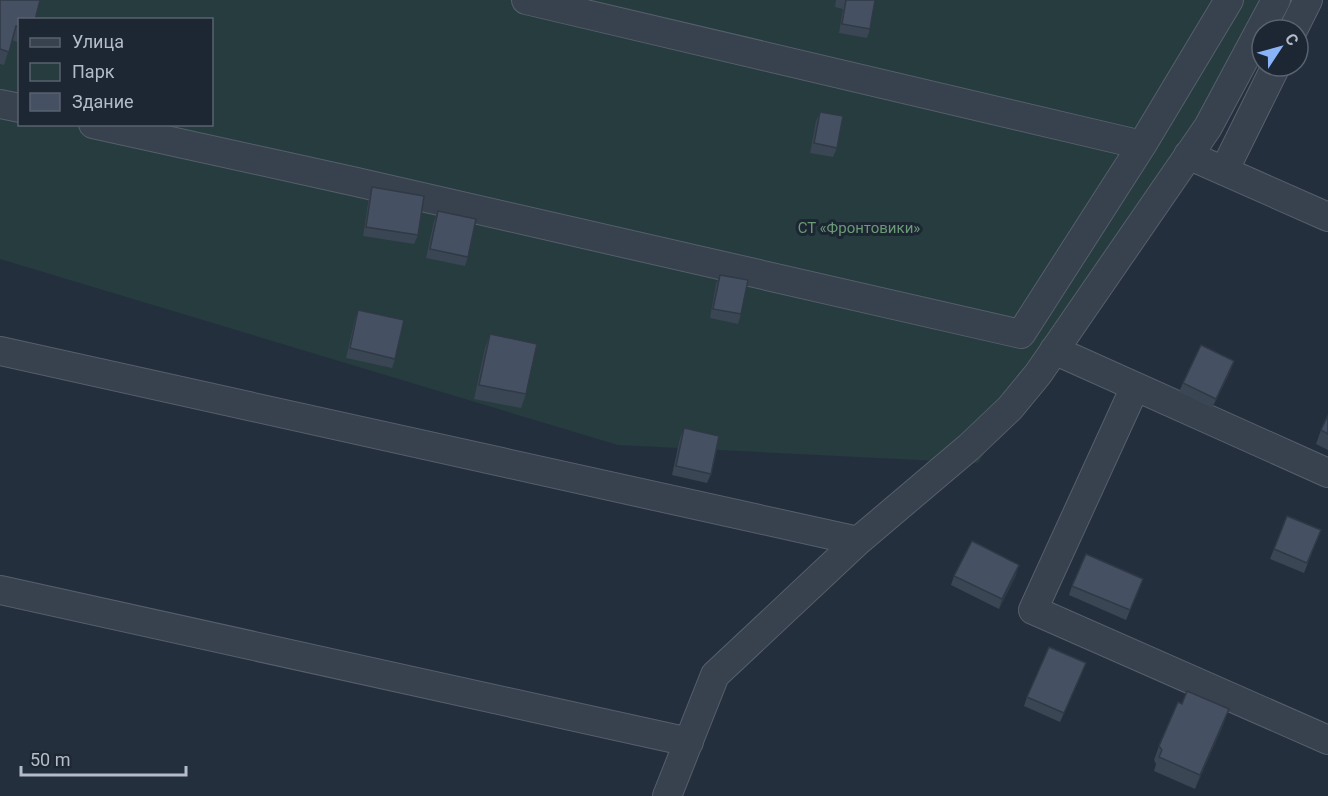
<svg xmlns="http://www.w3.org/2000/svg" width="1328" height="796" viewBox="0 0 1328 796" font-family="Roboto,sans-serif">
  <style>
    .green { fill: #263c3f; fill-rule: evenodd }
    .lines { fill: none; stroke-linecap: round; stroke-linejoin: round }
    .minor-casing { stroke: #565f6c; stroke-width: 30 }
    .minor { stroke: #38414e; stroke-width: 28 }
    .wall { fill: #3b4654 }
    .shaded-wall { fill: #303945 }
    .building { fill: #455162; stroke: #303945; stroke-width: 1.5 }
    .labels { text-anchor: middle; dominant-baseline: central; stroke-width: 6; stroke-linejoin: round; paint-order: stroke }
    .park-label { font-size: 15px; fill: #6b9a76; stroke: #1d2633 }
  </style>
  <rect width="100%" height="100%" fill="#242f3e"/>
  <path class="green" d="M0,0H1285L978,463L618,445L0,259ZM20,20H212V124H20Z"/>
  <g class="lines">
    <g class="minor-casing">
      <path id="minor" d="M526,0L1142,145
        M1293,30L1308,0
        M0,104L20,108
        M93,124L352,181L1021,334L1142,145L1229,0
        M1188,155L1328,217
        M1224,171L1276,66
        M1054,350L1328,473
        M0,351L858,541
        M1135,387L1033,610L1328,740
        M0,590L689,742
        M667,796L715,675L858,541L969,447L1010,408L1038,374L1208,127L1276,0"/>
    </g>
    <use href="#minor" class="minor"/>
  </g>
  <path class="wall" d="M0,0L20,20V43L12,40L4,65L0,64Z
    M836,0H875L870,29L867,38L839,33L843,9L835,7Z
    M820,112L837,148L833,157L810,153L816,121Z
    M372,187L418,235L414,244L363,236L369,197Z
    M438,211L468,257L465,266L426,258L434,221Z
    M720,275L741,314L738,324L710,318L716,284Z
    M358,310L395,359L392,368L346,358L355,319Z
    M490,334L526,394L521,408L474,399L485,348Z
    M1231,370L1212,408L1179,392L1183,383Z
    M1328,415V450L1316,444L1321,430Z
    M684,428L711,474L707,483L672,475L680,438Z
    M1287,516L1321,530L1304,573L1270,559Z
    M1016,575L999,609L951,585L954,576Z
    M1143,579L1126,620L1069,595L1072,586Z
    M1082,673L1060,722L1024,706L1027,697Z
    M1224,723L1195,789L1154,771L1156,764L1154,760L1159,746Z"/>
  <path class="shaded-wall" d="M1234,361L1231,370L1212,408L1216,399Z
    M1019,565L1016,575L999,609L1002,599Z
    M1229,709L1224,723L1195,789L1200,775Z"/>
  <path class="building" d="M0,0H40L35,20H20V27L16,26L9,52L0,49Z
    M846,0H875L870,29L842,24Z
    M820,112L843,116L837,148L814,143Z
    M372,187L424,196L418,235L366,227Z
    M438,211L476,219L468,257L430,249Z
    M720,275L748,280L741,314L713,309Z
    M358,310L404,320L395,359L350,348Z
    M490,334L537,344L526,394L479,385Z
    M1201,345L1234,361L1216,399L1183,383Z
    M1328,415V434L1321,430Z
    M684,428L719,436L711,474L676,466Z
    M1287,516L1321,530L1307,563L1274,549Z
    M972,541L1019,565L1002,599L954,576Z
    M1086,554L1143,579L1130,610L1072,586Z
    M1049,647L1086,663L1064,713L1027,697Z
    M1187,691L1229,709L1200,775L1159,757L1162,750L1159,746L1178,702L1182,704Z"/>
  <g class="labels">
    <g class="park-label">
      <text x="859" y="228">СТ «Фронтовики»</text>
    </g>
  </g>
  <rect x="18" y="18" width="195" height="108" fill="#1d2633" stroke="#59626f" stroke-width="1.5"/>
  <rect x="30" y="38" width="30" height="9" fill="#38414e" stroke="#59626f" stroke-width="1.5"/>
  <text x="72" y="48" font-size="18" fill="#b4bcc9">Улица</text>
  <rect x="30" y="63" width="30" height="18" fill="#263c3f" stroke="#59626f" stroke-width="1.5"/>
  <text x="72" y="78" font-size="18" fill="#b4bcc9">Парк</text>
  <rect x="30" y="93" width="30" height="18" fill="#455162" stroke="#59626f" stroke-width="1.5"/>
  <text x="72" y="108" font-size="18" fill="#b4bcc9">Здание</text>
  <g transform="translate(1280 48) rotate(54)"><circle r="28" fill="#1d2633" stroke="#59626f" stroke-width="1.5"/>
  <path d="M0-4.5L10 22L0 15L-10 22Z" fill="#8ab4f8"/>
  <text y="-9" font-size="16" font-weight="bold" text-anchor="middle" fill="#b4bcc9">С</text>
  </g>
  <path d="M21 766v9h165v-9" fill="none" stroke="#b4bcc9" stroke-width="3"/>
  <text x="30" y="766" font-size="18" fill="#b4bcc9" stroke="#1d2633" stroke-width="4.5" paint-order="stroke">50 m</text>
</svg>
